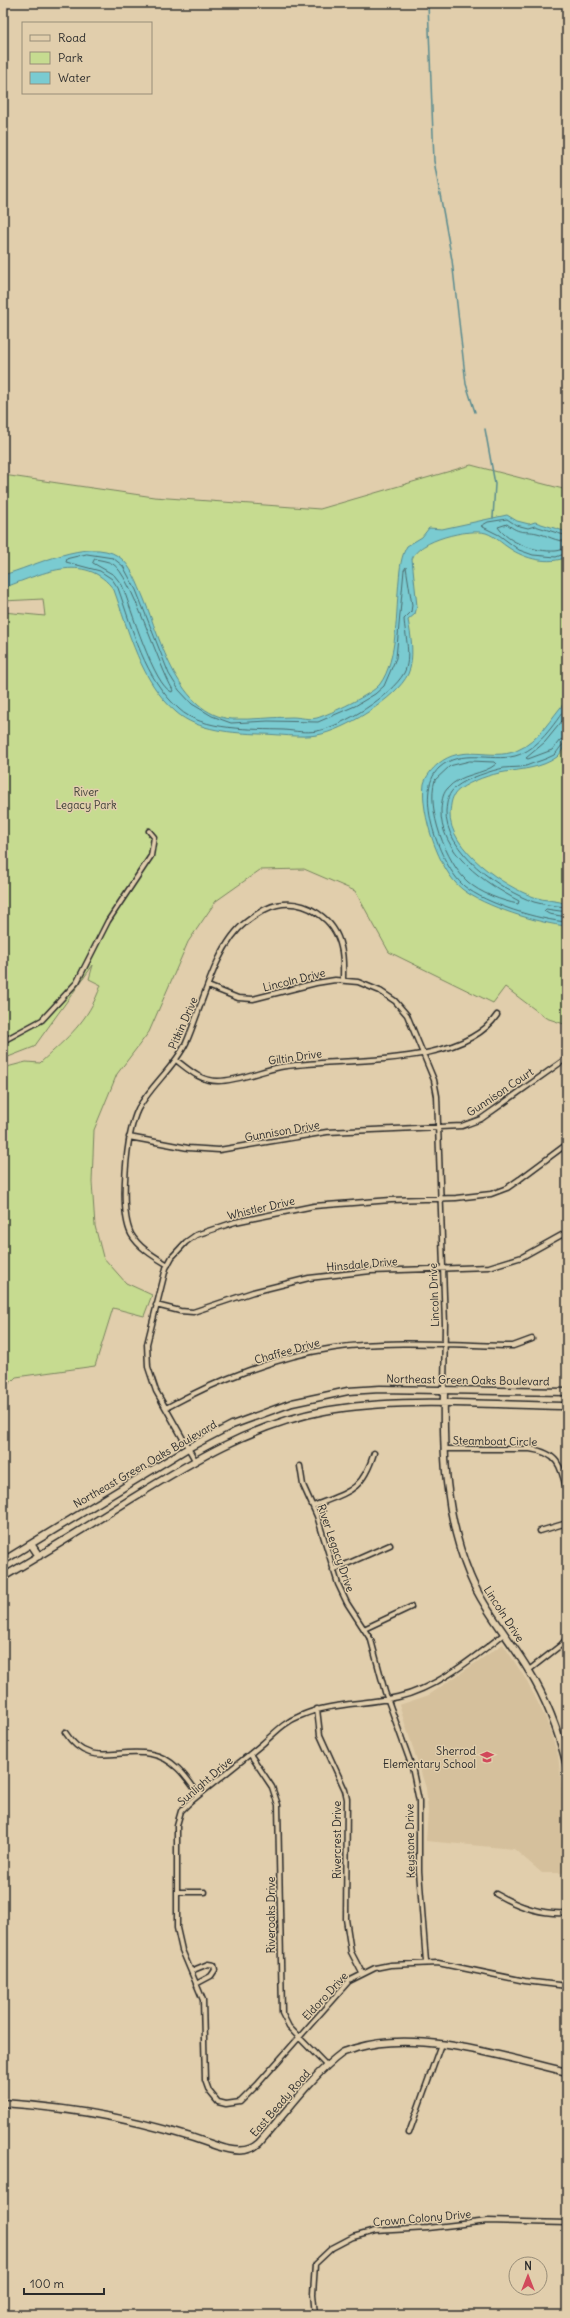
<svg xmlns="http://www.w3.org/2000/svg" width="570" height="2318" viewBox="0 0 570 2318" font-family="Delius,sans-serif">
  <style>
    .built { fill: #d5c09c }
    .green { fill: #c6db90; stroke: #78835e }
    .water { fill: #7acbd1; stroke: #5a8b8f }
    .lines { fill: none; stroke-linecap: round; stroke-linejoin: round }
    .shore { stroke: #4b6b6d; stroke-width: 1 }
    .stream { stroke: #5a8b8f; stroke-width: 1.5 }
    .street-casing { stroke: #2b2b2b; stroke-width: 7 }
    .secondary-casing { stroke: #2b2b2b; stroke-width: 9 }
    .street { stroke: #e1ceac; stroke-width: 4 }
    .secondary { stroke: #e1ceac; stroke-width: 6 }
    .labels { text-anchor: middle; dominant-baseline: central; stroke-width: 3; stroke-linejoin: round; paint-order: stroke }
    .park-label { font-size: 11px; fill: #3a3d35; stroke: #e1ceac }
    .street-label { font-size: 11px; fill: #2b2b2b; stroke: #e1ceac }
    .poi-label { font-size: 11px; fill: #2b2b2b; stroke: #e1ceac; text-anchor: end }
  </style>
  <rect width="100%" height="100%" fill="#e1ceac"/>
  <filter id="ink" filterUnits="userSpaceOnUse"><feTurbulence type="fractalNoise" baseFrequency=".025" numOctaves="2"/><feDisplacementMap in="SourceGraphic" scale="8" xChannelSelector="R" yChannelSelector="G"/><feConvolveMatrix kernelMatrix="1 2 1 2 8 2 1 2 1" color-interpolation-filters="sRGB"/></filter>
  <g filter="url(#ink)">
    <path class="built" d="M503,1644L527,1681L546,1719L558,1755L565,1814L563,1873H542L514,1849L426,1841L428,1811L426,1788L399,1705L429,1695Z"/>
    <path class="green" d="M471,465L567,490V1025L546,1018L505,987L493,1003L389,952L355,891L304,869L260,870L216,901L188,942L149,1032L117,1074L94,1130L92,1182L95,1226L103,1257L126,1283L152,1295L144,1316L113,1308L95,1366L16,1377L3,1390V1068L26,1062L40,1063C68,1037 88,1022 101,985L89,979L93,965L34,1047L3,1059V612L45,616L43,599L3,601V475L154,497L320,509Z"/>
    <path class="water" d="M507,515L517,521L529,524L535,522L567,532V557C549,565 525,559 509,548C501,543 495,536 486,533C469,528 418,540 412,559L417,606L415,614L408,620C411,635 415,659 408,674C397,698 343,731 317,735C299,738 278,734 260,734C234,733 197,731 176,712C141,682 129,632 114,590C85,550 39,575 3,588V575C33,567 89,537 118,556C131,564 138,585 144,599C160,639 179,715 232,719C252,720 273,717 292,717C300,717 309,720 317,718C330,714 373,694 380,684C398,660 396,609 399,580C400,568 401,556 407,546L422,537L429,528L442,529Z
      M567,700C567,717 570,746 557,757C542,768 523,769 505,772C491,774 471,781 460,789C451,795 451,804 450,813C448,849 505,887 534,897C545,901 557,900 567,904V926C540,924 483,906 462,889C439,871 420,813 424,784C426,776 432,769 438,764C463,743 491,761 516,751C540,741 550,718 567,700Z"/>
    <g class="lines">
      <path class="shore" d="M567,536L535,526L528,528L516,525L507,519L488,522L481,526L499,535L519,550L533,555L556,557L567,553
        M567,541C556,542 547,535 537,533C524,530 521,535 507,524L498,527C508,543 536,552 555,551C559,551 563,549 567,548
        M87,554L113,558L123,566L136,590L169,674L179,690L192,704L212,716L231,723L268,721L318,722L355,706L375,694L384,686L396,658L404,570L406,567L412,605L411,612L404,619C405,635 412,658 404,673C391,696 343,726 317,731C306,733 295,731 284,730C253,729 202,731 179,709C144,678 133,630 118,588L112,579L100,571L66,562L67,559Z
        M95,559C100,560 108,561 113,564C131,575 158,665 173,690L172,692C154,687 130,605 122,585L114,575L93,563Z
        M567,706C554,724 538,750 515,756C490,762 461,748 439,768C413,793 440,865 464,886C486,904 539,920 567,922
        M567,715L545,742L526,758L528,759L552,750L560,740L567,738
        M567,743C560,744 559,751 554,755C545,760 535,762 526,766C519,768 511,767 504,768C493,770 465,779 456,787C448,793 447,801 446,811C444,851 500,890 534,902C544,905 557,906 567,907
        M470,761L494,762L496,764C484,775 460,773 447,789C442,795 442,802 441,809C439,853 485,883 519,901L518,904C502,901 480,893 468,882C446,863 426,808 435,780L450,766Z
        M567,912L546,909L544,911L549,914L567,917"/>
      <path class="stream" d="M428,3L434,161L452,260L466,384L475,412
        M485,429L495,484L493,518"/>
      <g class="street-casing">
        <path id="street" d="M208,986L238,998L253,999L316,983L335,980L358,982L380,991L395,1001L407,1015L434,1080L437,1096L445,1324L444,1390
          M3,1041L42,1020L77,982L108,921L151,856L154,837L149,831
          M176,1060C189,1070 200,1081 218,1081C238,1081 260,1071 280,1067C340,1057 461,1069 497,1015
          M129,1137L188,1148L219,1150L327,1132L462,1126L481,1119L567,1058
          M168,1265C155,1257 139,1248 131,1234C119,1209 126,1134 138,1109C151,1085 174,1068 186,1043C202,1007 215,946 246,922C255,915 266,907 277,905C306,899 335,919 341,947C344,958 343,969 343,980
          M156,1305L180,1311L193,1312L253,1292L309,1278L371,1271L489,1267L522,1257L567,1232
          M166,1408C215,1381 278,1356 334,1348C389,1340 457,1345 513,1346L532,1339
          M444,1449H530C559,1453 561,1467 567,1492
          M195,1460L156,1391L148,1367L147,1344L166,1268L172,1257L186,1242L196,1235L235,1222L314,1206L391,1200L456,1198L491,1194L507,1188L520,1179L567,1144
          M300,1466L303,1485L317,1516L338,1584L347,1603L371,1640L385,1692L412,1767L419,1801V1871L426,1962
          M313,1506C348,1492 362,1492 374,1453
          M540,1531L567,1523
          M333,1570L390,1545
          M364,1629L411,1607
          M504,1634C473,1658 437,1688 398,1697C366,1705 331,1702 300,1716C284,1722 274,1734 261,1745C237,1765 212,1784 188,1804L181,1811L177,1825V1928L182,1950L203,2000L205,2080L209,2091L218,2102L226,2104L240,2102L257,2085L349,1981L375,1968L390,1965L438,1963L525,1981L567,1986
          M529,1670L561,1645L567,1638
          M317,1709L320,1735L345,1790L347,1799L346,1919L351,1952L362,1973
          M65,1732C89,1770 116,1747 151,1754C174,1758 187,1778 199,1795
          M250,1754L272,1787L278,1805L282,2013L289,2027L327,2066
          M177,1892H205
          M496,1894C517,1906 542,1915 567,1913
          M191,1971L208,1964L214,1965L215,1970L211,1976L196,1984
          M409,2133L441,2044
          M315,2315L313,2294L315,2264L332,2248L353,2237L375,2231L428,2228L488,2221L567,2223"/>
      </g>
      <g class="secondary-casing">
        <path id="secondary" d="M444,1390C443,1454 445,1516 470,1576C484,1610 510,1639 529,1671C547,1700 559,1733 567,1766
          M31,1544L39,1556
          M3,1561L188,1448L232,1425L292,1403L348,1391L380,1389L567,1392
          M3,1577C46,1552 88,1526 131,1499C191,1462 253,1424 324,1411C400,1397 489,1405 567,1406
          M3,2103C77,2108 148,2121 217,2146C233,2151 247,2154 259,2143C285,2114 311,2076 342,2053C345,2051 351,2050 356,2048C418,2029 505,2057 567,2072"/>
      </g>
      <use href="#street" class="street"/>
      <use href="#secondary" class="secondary"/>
    </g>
  </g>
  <defs>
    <g id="school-bare" transform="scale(1.08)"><path d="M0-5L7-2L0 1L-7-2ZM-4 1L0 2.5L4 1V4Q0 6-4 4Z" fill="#d1495b" stroke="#e1ceac" stroke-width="2.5" paint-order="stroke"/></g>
  </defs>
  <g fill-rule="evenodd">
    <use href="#school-bare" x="487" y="1757"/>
  </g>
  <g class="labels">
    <g class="park-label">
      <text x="86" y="792">River<tspan x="86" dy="13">Legacy Park</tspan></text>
    </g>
    <g class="street-label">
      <text transform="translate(294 980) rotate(-14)">Lincoln Drive</text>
      <text transform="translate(183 1023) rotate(-66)">Pitkin Drive</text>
      <text transform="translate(295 1057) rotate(-8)">Giltin Drive</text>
      <text transform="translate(500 1092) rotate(-34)">Gunnison Court</text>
      <text transform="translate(282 1131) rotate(-10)">Gunnison Drive</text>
      <text transform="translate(261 1208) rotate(-13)">Whistler Drive</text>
      <text transform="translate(362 1264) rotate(-5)">Hinsdale Drive</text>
      <text transform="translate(434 1295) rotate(-92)">Lincoln Drive</text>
      <text transform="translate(287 1351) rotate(-16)">Chaffee Drive</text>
      <text transform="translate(468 1380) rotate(1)">Northeast Green Oaks Boulevard</text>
      <text transform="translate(495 1441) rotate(1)">Steamboat Circle</text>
      <text transform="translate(145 1464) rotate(-30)">Northeast Green Oaks Boulevard</text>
      <text transform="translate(336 1548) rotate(71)">River Legacy Drive</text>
      <text transform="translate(504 1614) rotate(57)">Lincoln Drive</text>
      <text transform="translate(205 1781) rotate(-41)">Sunlight Drive</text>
      <text transform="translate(337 1840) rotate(-90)">Rivercrest Drive</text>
      <text transform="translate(410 1841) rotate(-91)">Keystone Drive</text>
      <text transform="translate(271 1915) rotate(-90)">Riveroaks Drive</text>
      <text transform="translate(325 1996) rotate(-47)">Eldoro Drive</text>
      <text transform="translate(280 2103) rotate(-49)">East Beady Road</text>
      <text transform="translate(422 2218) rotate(-5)">Crown Colony Drive</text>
    </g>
    <g class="poi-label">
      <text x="476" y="1751">Sherrod<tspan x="476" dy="13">Elementary School</tspan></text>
    </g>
  </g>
  <rect width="570" height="2318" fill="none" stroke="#e1ceac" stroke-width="16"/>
  <rect x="8" y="8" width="554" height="2302" fill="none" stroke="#2b2b2b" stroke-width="1.5" filter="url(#ink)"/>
  <rect x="22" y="22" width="130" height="72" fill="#e1ceac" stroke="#988d78"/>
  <rect x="30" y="35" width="20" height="6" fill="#e1ceac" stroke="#988d78"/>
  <text x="58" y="42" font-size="12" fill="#2b2b2b">Road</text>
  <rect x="30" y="52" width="20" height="12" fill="#c6db90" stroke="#988d78"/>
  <text x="58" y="62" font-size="12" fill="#2b2b2b">Park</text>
  <rect x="30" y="72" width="20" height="12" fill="#7acbd1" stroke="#988d78"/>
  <text x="58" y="82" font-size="12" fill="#2b2b2b">Water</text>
  <g transform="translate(528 2276)"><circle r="19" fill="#e1ceac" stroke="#988d78"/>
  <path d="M0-3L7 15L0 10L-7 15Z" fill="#d1495b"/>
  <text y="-6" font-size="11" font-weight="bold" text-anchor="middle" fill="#2b2b2b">N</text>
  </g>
  <path d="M24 2288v6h80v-6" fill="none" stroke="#2b2b2b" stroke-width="2"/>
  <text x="30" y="2288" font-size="12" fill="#2b2b2b" stroke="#e1ceac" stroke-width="3" paint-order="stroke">100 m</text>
</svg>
